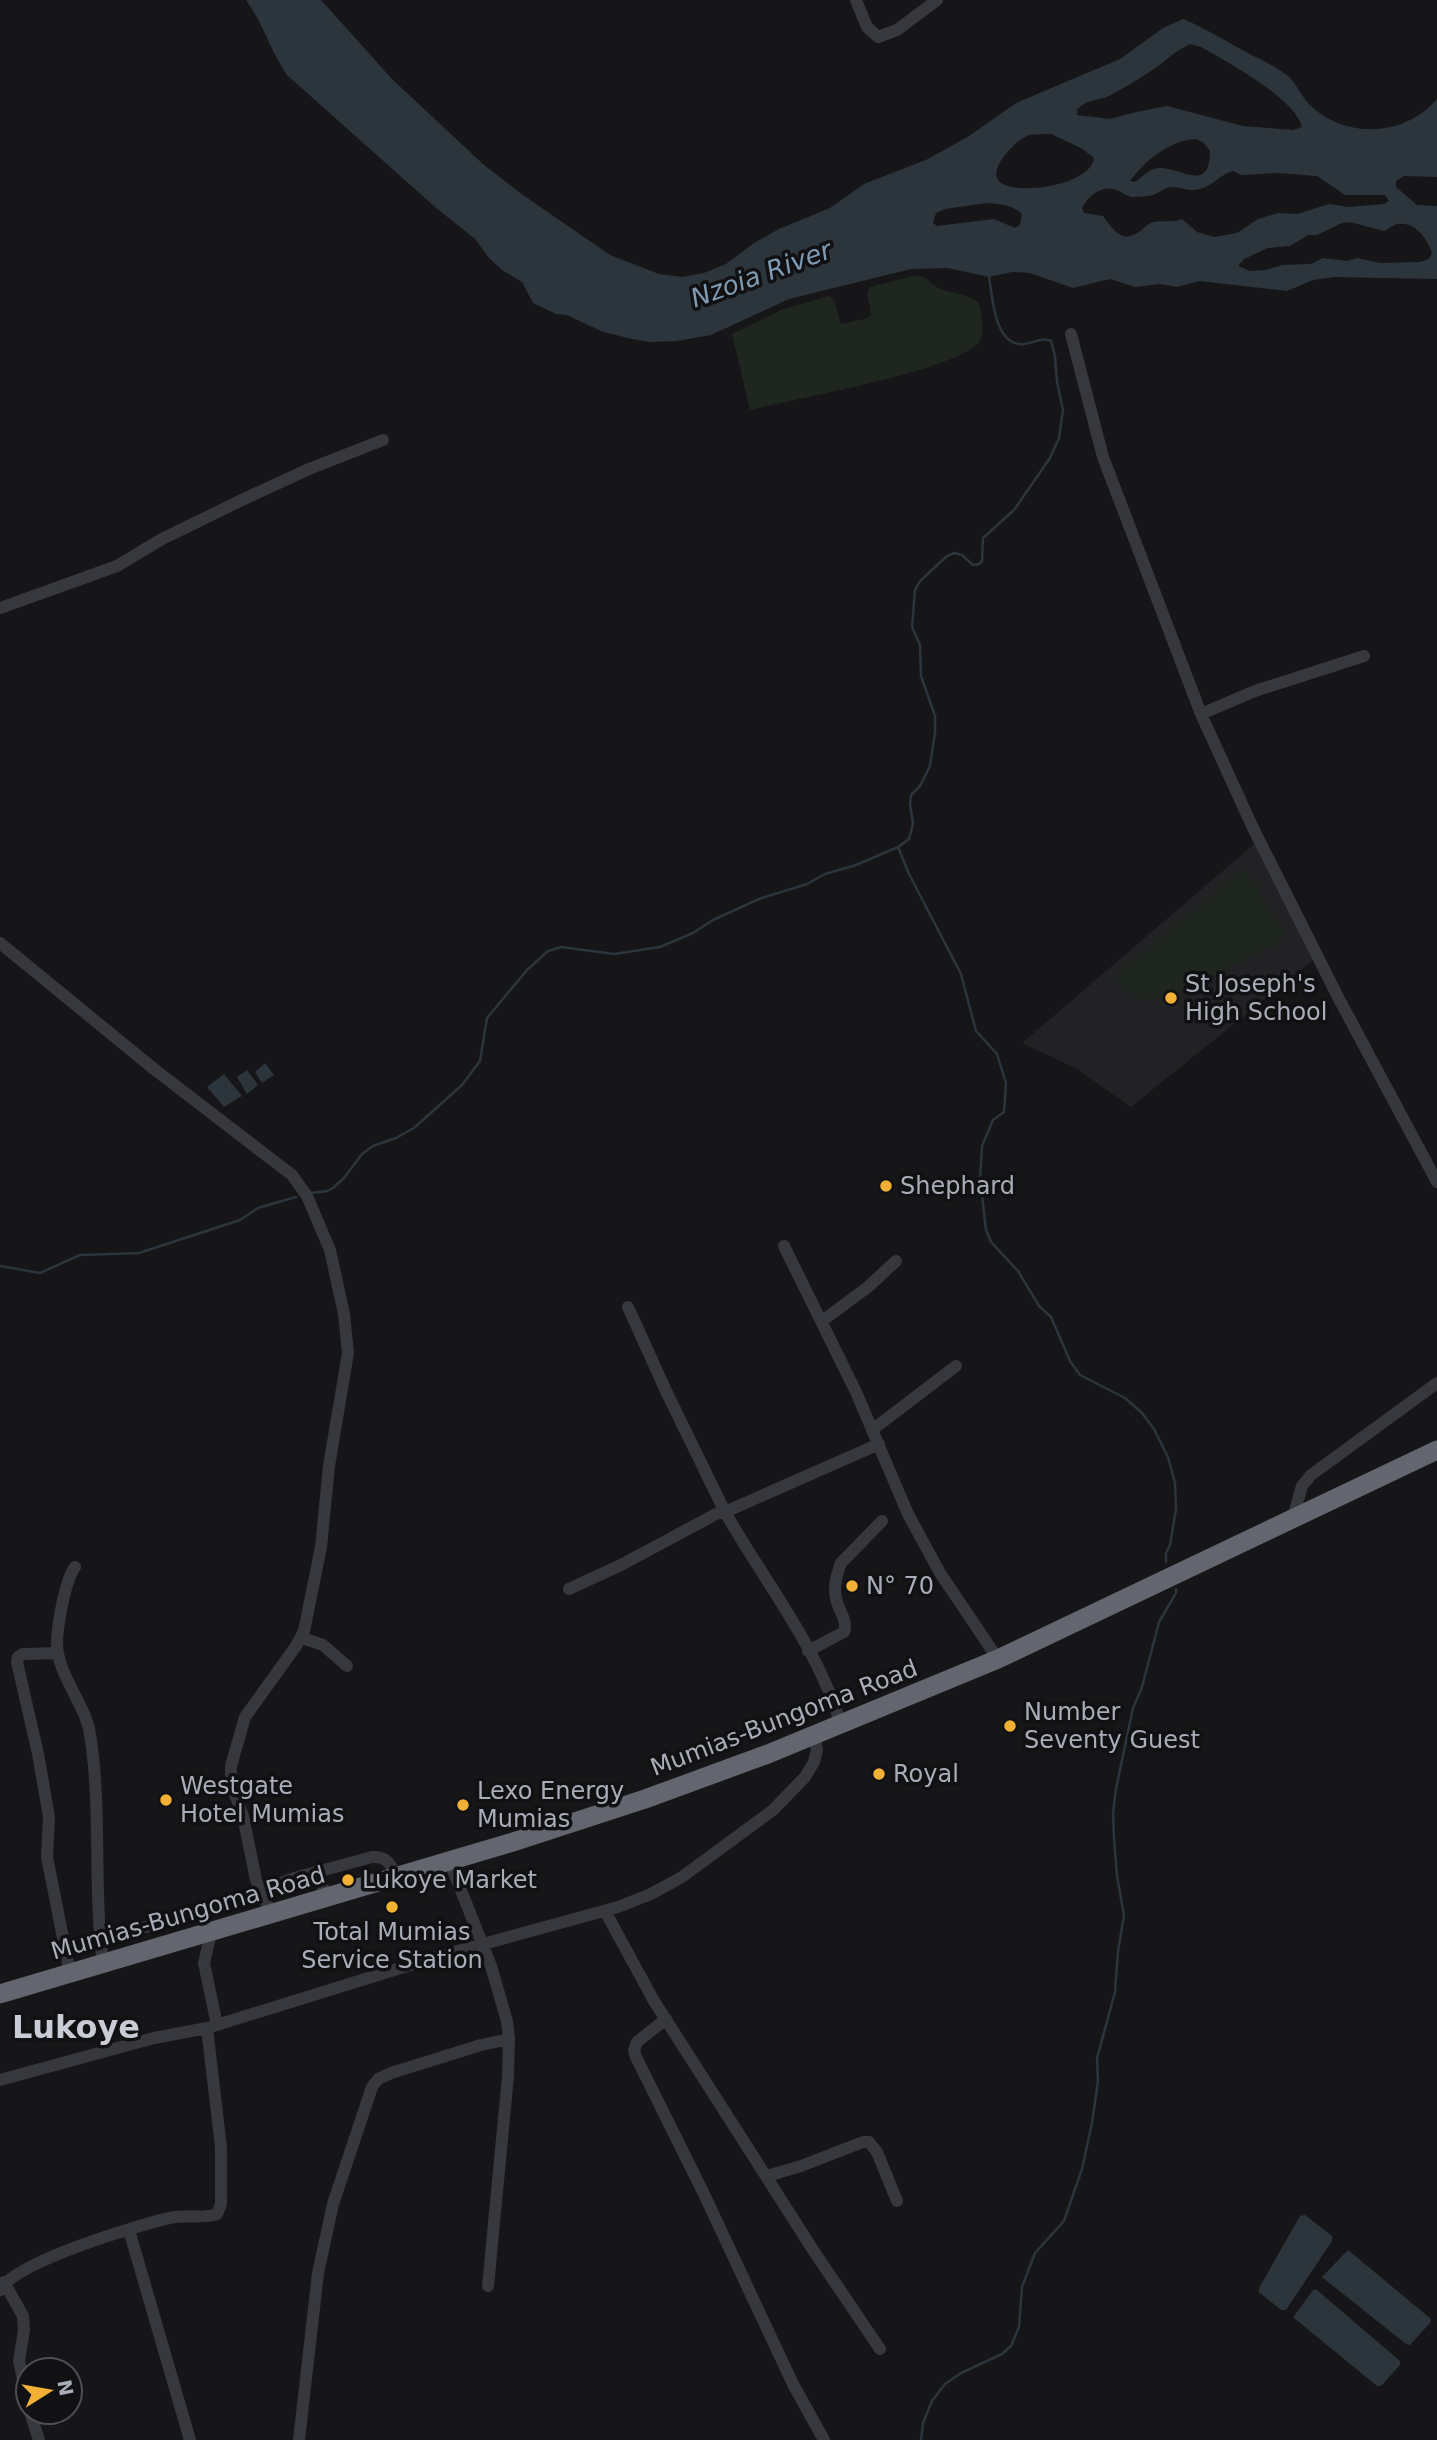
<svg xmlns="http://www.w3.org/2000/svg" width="1437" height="2440" viewBox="0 0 1437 2440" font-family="'DejaVu Sans',sans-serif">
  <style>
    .built { fill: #222225 }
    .green { fill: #1e261f }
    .water { fill: #2c353c; fill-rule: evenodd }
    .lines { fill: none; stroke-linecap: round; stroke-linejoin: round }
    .stream { stroke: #2c353c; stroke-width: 2.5 }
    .minor { stroke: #37383d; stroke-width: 12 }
    .highway { stroke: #63666e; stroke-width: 19 }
    .poi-dot { fill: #f2b134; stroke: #111113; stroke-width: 2.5 }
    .labels { text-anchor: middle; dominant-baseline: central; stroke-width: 7; stroke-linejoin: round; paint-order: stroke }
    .poi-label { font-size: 24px; fill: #a8adb8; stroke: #111113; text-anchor: start }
    .street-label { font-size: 24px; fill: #a8adb8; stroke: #111113 }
    .water-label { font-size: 26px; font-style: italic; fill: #7f9bb3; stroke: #111113 }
    .district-label { font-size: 32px; font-weight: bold; fill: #c9ccd4; stroke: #111113 }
  </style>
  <rect width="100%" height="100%" fill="#161618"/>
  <path class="built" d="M1254,844L1315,959L1131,1107L1077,1069L1022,1043Z"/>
  <path class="green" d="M917,275C928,277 931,285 941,289C955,294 966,293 979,303C981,315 987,334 977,344C952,371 793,399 750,410L732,334L781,310L829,296L834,299L841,324L868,318L871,315L867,292L870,287Z
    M1245,868L1286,936L1261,953L1180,992L1156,1000L1135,999L1113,977Z"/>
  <path class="water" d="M246,0H321L392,79L484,165L523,195L610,255L659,274L682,277L704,273L726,264L754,243L779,229L830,208L864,184L928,159L969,136L1016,103L1120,59L1163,28L1183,19C1207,29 1224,40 1246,52C1259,59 1276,66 1288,76C1297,84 1302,98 1311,106C1347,140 1406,136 1437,99V177L1404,176L1396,181V187L1417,205L1437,206V279L1334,277L1313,280L1287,291L1199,281L1177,287L1160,284L1135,287L1110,279L1073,288L1030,273L1012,272L989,277L948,268L911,269L789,299L711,335L677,341L650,342L632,339L603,332L567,315L556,314L533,303L522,282L502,270L489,258L475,239L435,207L287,75C271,52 263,23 246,0ZM1190,44L1201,47C1226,61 1296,99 1302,127L1293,130L1243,126L1167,106L1136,112L1110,119L1077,115V110C1086,99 1099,101 1111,95C1126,87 1140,78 1154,69C1167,60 1175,51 1190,44ZM1051,134L1081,148L1094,158C1091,184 1024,195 1003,184C982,174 1016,139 1029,135C1035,134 1044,134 1051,134ZM1196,139L1203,142L1210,151C1210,198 1176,162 1154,169C1147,171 1141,178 1135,182L1130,181C1146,160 1168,141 1196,139ZM1233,171L1241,175L1278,173L1317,176L1345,195H1385L1389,201L1384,204L1349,207L1329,204L1297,214L1278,213L1258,219L1237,233L1214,237L1197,232L1182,219C1172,223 1164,220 1153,222C1148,224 1144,228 1139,232C1121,244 1113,229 1103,216L1084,213L1082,208C1088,196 1102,184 1117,190C1122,192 1126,196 1132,197C1137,197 1149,196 1153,195C1161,192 1164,187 1173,187C1183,188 1190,192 1200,189C1213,186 1220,174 1233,171ZM987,203C1001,204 1012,205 1022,214L1020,225L1015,228L994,219L937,226L933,223L936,213L945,209ZM1350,222L1384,231C1389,229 1394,224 1399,224C1416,222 1428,240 1432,253L1429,259L1420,262L1380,263L1357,258L1347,261L1323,258L1311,264L1282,265L1266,270L1250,271L1238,266L1244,259L1268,248L1290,246L1308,235H1317L1342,223Z
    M265,1063L274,1075L262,1083L255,1072Z
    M247,1070L258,1085L247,1094L237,1077Z
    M224,1074L242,1096L224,1107L207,1087Z
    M1305,2215L1332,2236V2241L1286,2310H1281L1259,2292V2288L1300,2216Z
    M1348,2250L1431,2319L1430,2323L1410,2345L1406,2344L1322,2277Z
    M1313,2290H1317L1400,2361V2365L1381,2386H1377L1294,2318V2316Z"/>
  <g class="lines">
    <path class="stream" d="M898,847L909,874L961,974L976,1031L997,1054L1006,1083L1004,1112L993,1120L982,1146L980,1179L986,1230L991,1242L1018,1271L1039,1306L1051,1317L1070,1361L1080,1375L1125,1398L1142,1413L1154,1429L1168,1457L1175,1483L1176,1509L1170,1545L1166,1553V1562
      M310,1193L327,1191L333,1188L344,1178L362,1154L373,1146L396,1138L414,1128L462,1085L480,1061L487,1018L527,970L548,951L561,947L614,954L660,947L693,933L713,920L759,899L807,884L825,874L856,865L898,847L909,839L913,824L910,804L911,795L920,786L930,766L935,732V716L921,676L920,645L912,627L915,590L920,581L947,556L954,553L962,555L973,565L979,564L982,561L983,538L1014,510L1050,458L1059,438L1063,410L1057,382L1055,356L1051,341C1039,336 1031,346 1019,344C994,341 992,295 989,276
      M0,1266L40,1273L80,1255L139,1253L240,1220L258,1208L296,1197
      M921,2440L923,2423L932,2401L945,2384L961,2373L1002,2354L1011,2346L1019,2327L1022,2287L1035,2253L1064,2221L1082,2169L1092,2123L1098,2081L1097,2058L1115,1992L1118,1951L1124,1915L1117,1876L1114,1838L1113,1813L1116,1789L1133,1708L1142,1687L1159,1622L1176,1593V1589"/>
    <path class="minor" d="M856,0L867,27L878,37L897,30L937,0
      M1071,334L1103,457L1201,714L1253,828L1339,999L1437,1182
      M0,608L117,566L162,539L246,498L309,469L383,440
      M1201,714L1255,691L1364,656
      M0,943L154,1069L292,1175L307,1196L330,1250L344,1314L348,1353L329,1466L321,1547L304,1631L296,1646L245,1717L231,1766V1784L243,1816L256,1880L272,1915
      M784,1246L856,1392L908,1514L940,1573L998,1659
      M822,1321L868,1287L896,1261
      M872,1430L956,1366
      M1293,1517L1302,1486L1311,1475L1437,1383
      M75,1567C65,1580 57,1627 57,1644C58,1676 85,1703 90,1734C102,1810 93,1888 103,1964
      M569,1589L621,1565L716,1514L725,1512L666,1391L628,1307
      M302,1638L323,1645L347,1666
      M808,1651L844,1632C848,1620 838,1610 836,1598C833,1586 837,1574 841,1563L882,1521
      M58,1653L23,1654L18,1657L17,1662L38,1754L49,1817L47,1857L70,1973
      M841,1725C818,1647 764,1581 725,1512L879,1444
      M449,1860L491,1966L507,2021L509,2039L508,2076L488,2286
      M317,1871L327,1898
      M605,1911L654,2001L815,2253L880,2349
      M211,1933L204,1963L217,2025
      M66,1949L211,1909L291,1879L372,1857C387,1856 390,1864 397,1876
      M666,2019L637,2042L634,2050L636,2057L703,2192L793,2384L824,2440
      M0,2080L154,2038L207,2028L436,1957L618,1907L651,1894L682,1877L773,1810L805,1777L814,1762L817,1750L814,1736
      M767,2176L801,2166L863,2142H869L877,2152L897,2201
      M129,2230L190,2440
      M4,2282L23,2316L24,2330L19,2361L28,2404
      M0,2290C15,2262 140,2224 174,2217C188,2215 205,2219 217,2214L221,2204V2147L207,2028
      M30,2412L39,2440
      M299,2440L318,2273L333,2204L372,2087L378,2079L391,2073L481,2045L509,2039"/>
    <path class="highway" d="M0,1994L513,1842L645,1799L768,1754L998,1659L1437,1450"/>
  </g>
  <g class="poi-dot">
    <circle cx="1171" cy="998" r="7"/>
    <circle cx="886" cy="1186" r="7"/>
    <circle cx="852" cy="1586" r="7"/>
    <circle cx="1010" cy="1726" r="7"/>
    <circle cx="879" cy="1774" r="7"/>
    <circle cx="166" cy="1800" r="7"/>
    <circle cx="463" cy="1805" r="7"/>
    <circle cx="348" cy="1880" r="7"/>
    <circle cx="392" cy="1907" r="7"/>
  </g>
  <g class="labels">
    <g class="poi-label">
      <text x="1185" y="984">St Joseph's<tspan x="1185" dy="28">High School</tspan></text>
      <text x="900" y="1186">Shephard</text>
      <text x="866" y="1586">N° 70</text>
      <text x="1024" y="1712">Number<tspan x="1024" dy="28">Seventy Guest</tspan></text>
      <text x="893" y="1774">Royal</text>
      <text x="180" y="1786">Westgate<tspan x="180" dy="28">Hotel Mumias</tspan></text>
      <text x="477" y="1791">Lexo Energy<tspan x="477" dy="28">Mumias</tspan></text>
      <text x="362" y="1880">Lukoye Market</text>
      <text x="392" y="1932" text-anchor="middle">Total Mumias<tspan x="392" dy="28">Service Station</tspan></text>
    </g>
    <g class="street-label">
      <text transform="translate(784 1718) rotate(-21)">Mumias-Bungoma Road</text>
      <text transform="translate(188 1913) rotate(-16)">Mumias-Bungoma Road</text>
    </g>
    <g class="water-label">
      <text transform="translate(761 274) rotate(-20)">Nzoia River</text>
    </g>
    <g class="district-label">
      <text x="76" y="2027">Lukoye</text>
    </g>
  </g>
  <g transform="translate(49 2391) rotate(79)"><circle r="33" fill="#111113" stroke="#4d4f55" stroke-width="2"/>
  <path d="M0-5L12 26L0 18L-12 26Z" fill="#f2b134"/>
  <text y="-10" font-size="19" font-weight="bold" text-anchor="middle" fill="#a8adb8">N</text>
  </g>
</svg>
